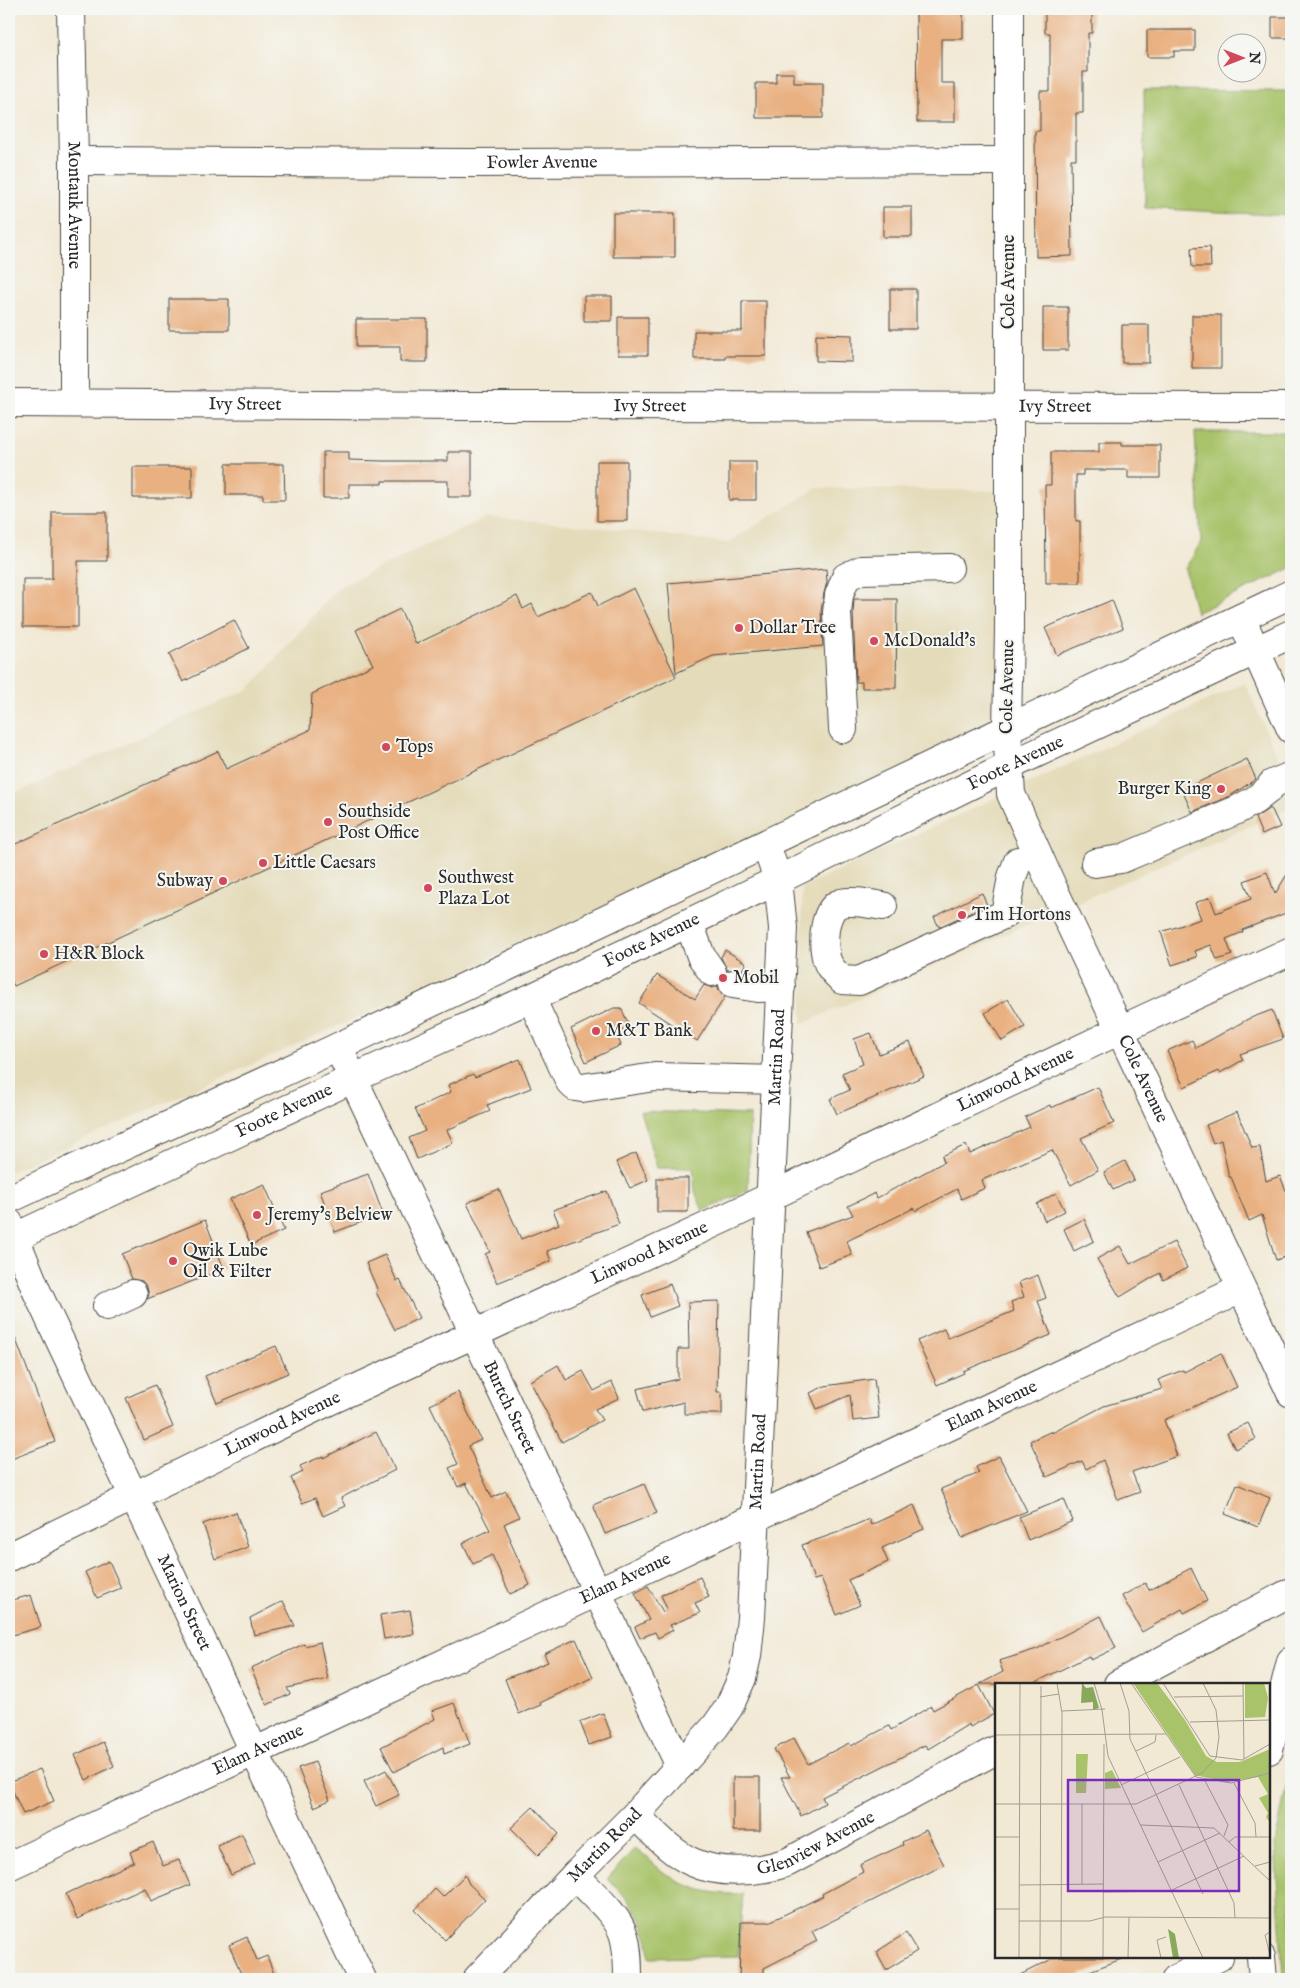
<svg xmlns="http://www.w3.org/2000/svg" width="1300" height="1988" viewBox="0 0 1300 1988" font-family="'IM FELL English',serif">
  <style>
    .built { fill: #e4dbba }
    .green { fill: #a8c36a; stroke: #6a774a }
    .building { fill: #e9b182 }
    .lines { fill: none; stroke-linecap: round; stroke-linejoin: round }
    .minor-casing { stroke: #494844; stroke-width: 30 }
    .highway-casing { stroke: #494844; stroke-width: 30 }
    .minor { stroke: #fff; stroke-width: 28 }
    .highway { stroke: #fff; stroke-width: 28 }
    .poi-dot { fill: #d1495b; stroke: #f6f6f2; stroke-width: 2 }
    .labels { text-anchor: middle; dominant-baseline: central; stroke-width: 4; stroke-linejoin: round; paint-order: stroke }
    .street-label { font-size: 18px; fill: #2b2b2b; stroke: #f6f6f2 }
    .poi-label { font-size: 18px; fill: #2b2b2b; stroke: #f6f6f2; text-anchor: start }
    .inset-road { fill: none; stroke: #a29d91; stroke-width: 1 }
    .view { fill: #7b2cbf; fill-opacity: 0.15; stroke: #7b2cbf; stroke-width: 2.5 }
    .inset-edge { fill: none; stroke: #2b2b2b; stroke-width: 2.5 }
  </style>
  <rect width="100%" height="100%" fill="#f6f6f2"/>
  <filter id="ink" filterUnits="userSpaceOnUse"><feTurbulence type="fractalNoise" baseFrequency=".02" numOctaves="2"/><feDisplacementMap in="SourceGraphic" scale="10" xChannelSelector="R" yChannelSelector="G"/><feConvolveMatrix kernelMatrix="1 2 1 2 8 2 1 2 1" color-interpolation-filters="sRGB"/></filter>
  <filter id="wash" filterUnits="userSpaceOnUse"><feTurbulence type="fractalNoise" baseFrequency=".0096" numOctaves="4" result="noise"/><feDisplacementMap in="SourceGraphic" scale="20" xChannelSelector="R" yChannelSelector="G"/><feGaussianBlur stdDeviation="1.12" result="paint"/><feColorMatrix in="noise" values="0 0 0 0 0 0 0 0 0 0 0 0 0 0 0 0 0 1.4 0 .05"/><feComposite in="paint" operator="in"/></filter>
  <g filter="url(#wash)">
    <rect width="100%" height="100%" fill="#f2e9d5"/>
    <path class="built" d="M817,488L1009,491L1007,730L9,1172V796L249,689L339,587L486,517L635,531L727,543Z
      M1245,683L1291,787V808L802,1024V887Z"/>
    <path class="green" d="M1144,90L1291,91V216L1145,208Z
      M1195,432H1291V568L1196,613L1185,569L1201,542Z
      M640,1111L750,1115L748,1190L703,1211L695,1192L693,1168H657Z
      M1291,1762V1979H1283L1275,1844Z
      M635,1848C645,1854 652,1863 662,1871C686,1889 713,1895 743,1894L738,1956L650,1958C647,1921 634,1903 607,1879Z"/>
    <g id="blocks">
      <path class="building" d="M1045,9H1092V33H1088V72H1083V113H1076V159H1071L1072,256L1036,257L1035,131H1040V91H1050V33H1045Z
        M916,11H963V39H941V83H955V122H917Z
        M1272,17H1291V38H1272Z
        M1147,30H1195V51H1174V57H1147Z
        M776,73H794V83H823V118H756V83H776Z
        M883,207H912V237H883Z
        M613,213H675V257H613Z
        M1210,247L1211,267H1192L1191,248Z
        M890,289H916V329H890Z
        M584,296H612V321H584Z
        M169,299H229V330H169Z
        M742,301H766V356H725V359H694V331H742Z
        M1043,307H1068V350H1043Z
        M1192,315H1221V368H1192Z
        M618,317H648V355H618Z
        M356,319H427V362H400V347H356Z
        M1122,325H1149V363H1122Z
        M816,334L852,335V362L816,361Z
        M1099,442H1122V445H1160V478H1128V470H1083V475H1076V521H1080V583H1046L1045,485H1051V452H1099Z
        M323,452H349V460L382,461H448V452H472V497H448V481H382V484H349V498H323Z
        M597,461H627V521H597Z
        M729,462H756V500H729Z
        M226,464H284L285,500H263V495H226Z
        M133,467H192V498H133Z
        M52,512H107V561H78V627H23V579H52Z
        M826,569L827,582L824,593L821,611L823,646L713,656L676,673L668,583Z
        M634,588L676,677L14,986L9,976V847L218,751L226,769L310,730L312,694L373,665L356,630L400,609L416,644L517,596L523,609L532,604L538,617L592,592L598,606Z
        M854,599H897L896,688H862V682H856L853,613Z
        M1112,600L1123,628L1057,655L1045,628Z
        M234,620L249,648L183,682L169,654Z
        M1247,759L1256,779L1230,796L1192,812L1182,790Z
        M1270,808L1272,810L1280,827L1262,835L1255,818Z
        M1291,868V911L1242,930L1243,932L1226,939L1232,955L1217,960L1211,945L1195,951L1197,957L1172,965L1161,932L1201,919L1195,903L1210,897L1216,913L1251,899L1244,881L1267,872L1275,894Z
        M982,893L987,905L939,927L934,917Z
        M725,950L746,963L742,970H727L721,957Z
        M657,975L695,999L704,985L713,988L718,986L719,990L725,997L697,1041L639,1003Z
        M1008,999L1025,1027L1002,1041L985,1013Z
        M614,1008H621L630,1027L616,1034L621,1045L586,1062L571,1029Z
        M1272,1010L1283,1039L1240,1054L1243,1060L1220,1073L1219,1071L1184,1087L1167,1051L1192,1040L1196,1048L1248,1019Z
        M871,1033L879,1054L910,1042L924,1076L837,1114L830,1099L850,1090L842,1073L863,1064L854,1039Z
        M520,1059L531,1088L487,1105L490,1111L447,1130L453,1143L417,1159L409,1138L425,1131L415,1109L451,1092L448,1085L473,1074L475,1077Z
        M1098,1087L1114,1123L1081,1138L1098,1170L1071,1185L1052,1150L982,1180L985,1188L961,1199L957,1189L916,1211L914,1208L847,1241L852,1255L819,1267L806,1232L853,1215L848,1206L875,1193L877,1198L944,1162L942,1156L966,1145L970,1154L1030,1127L1025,1117L1050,1105L1051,1108Z
        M1237,1112L1252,1148L1260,1147L1266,1181L1280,1176L1291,1202V1255L1276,1260L1262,1215L1249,1221L1231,1177H1229L1221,1140L1213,1143L1206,1125Z
        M636,1153L648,1180L630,1188L616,1162Z
        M1125,1161L1134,1180L1113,1190L1104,1172Z
        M368,1174L383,1214L335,1232L320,1191Z
        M657,1178H688V1212H657Z
        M264,1184L284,1230L251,1245L230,1199Z
        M499,1189L521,1239L559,1224L553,1210L607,1191L619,1224L547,1251L551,1261L497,1283L485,1254L490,1252L467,1203Z
        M1056,1193L1065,1211L1045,1221L1037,1204Z
        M1084,1219L1094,1241L1074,1251L1064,1229Z
        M205,1220L224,1269L147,1299L149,1295L147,1287L142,1281L132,1279L122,1254Z
        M1174,1242L1187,1268L1163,1280L1160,1273L1120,1297L1097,1259L1120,1246L1130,1264Z
        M385,1255L397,1281L400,1280L419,1318L395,1330L376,1292L378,1291L366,1263Z
        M1038,1275L1046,1298L1038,1301L1051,1335L963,1371L964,1373L937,1385L917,1341L944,1329L948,1338L1014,1311L1011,1302L1024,1297L1019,1282Z
        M670,1284L678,1306L650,1317L642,1295Z
        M719,1301L717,1392H722V1414H684V1402L643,1412L637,1389L678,1379V1349H689L688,1302Z
        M10,1324L55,1442L9,1460V1325Z
        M276,1346L288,1373L217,1403L205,1376Z
        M1221,1353L1237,1387L1164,1420L1177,1456L1132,1472L1140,1492L1118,1500L1103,1460L1086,1469L1082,1461L1047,1477L1030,1441L1052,1431V1433L1104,1406L1162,1389L1158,1380L1183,1370L1184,1372Z
        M558,1365L566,1380L583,1371L594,1391L612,1382L619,1398L595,1409L602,1420L562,1442L530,1381Z
        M874,1379L879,1418L853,1421L850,1395L817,1409L810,1393L825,1386Z
        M155,1385L173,1427L144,1440L126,1398Z
        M458,1392L481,1440L468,1446L492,1498L506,1491L519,1517L504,1524L511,1540L510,1541L530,1585L510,1594L492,1555L473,1564L463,1543L490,1530L466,1483L458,1487L449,1468L458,1464L430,1405Z
        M1248,1423L1256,1439L1235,1449L1227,1433Z
        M376,1432L395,1470L341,1498L345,1506L323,1516L315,1498L302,1503L291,1478L303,1472L300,1466L323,1456V1458Z
        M999,1456L1027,1511L962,1538L941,1489L979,1473L976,1467Z
        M644,1484L657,1513L605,1534L593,1505Z
        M1237,1484L1270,1498L1258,1527L1225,1514Z
        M1064,1499L1073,1521L1028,1540L1019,1517Z
        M914,1505L924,1529L882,1548L888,1562L848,1580L860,1605L837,1615L821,1578L814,1580L802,1545L839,1532L869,1519L871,1525Z
        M236,1512L248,1547L215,1559L203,1524Z
        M109,1561L121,1588L97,1598L85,1572Z
        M1191,1568L1207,1601L1184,1613L1182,1609L1142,1632L1122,1596L1145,1583L1149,1590Z
        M700,1577L709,1597L695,1603L700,1613L670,1625L673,1630L658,1638L655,1632L640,1638L635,1627L649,1620L635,1593L648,1586L663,1612L667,1609L661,1595Z
        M31,1595L41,1627L9,1636V1601Z
        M283,1601L295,1626L254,1635L250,1618Z
        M410,1610L414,1634L384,1639L380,1615Z
        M1101,1616L1116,1648L1091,1660L1089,1656L1032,1684H980L1003,1672L999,1661L1037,1649Z
        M576,1639L593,1677L540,1703L541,1705L519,1714L505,1679L548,1662L544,1654Z
        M320,1642L328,1679L287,1688L290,1694L267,1705L251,1668L304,1644L305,1646Z
        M979,1685L994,1714L970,1727L969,1724L928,1749L925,1745L822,1797L825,1803L801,1816L781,1777H790L774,1749L794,1738L808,1764L849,1743L851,1746L889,1726L891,1730L931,1706L933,1710Z
        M454,1703L470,1744L444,1754L443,1747L394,1772L381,1747L435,1719L432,1711Z
        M603,1713L612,1737L589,1745L580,1722Z
        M103,1742L114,1766L86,1780L75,1755Z
        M315,1762L330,1800L314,1807L298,1768Z
        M40,1769L54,1801L23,1814L9,1782Z
        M386,1770L399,1795L376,1806L364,1781Z
        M733,1777H760V1831H733Z
        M533,1807L559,1834L538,1855L511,1828Z
        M926,1830L944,1865L812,1931L817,1941L764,1968V1979H739L741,1922H769L823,1896L822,1894L863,1872L860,1865L903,1845L902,1842Z
        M242,1834L255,1864L231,1875L217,1845Z
        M153,1842L163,1866L179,1860L190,1885L151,1901L145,1888L77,1919L66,1894L134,1862L130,1852Z
        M465,1875L469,1884L485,1899L445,1940L415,1910L435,1889L443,1897Z
        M906,1933L917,1951L886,1970L876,1952Z
        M247,1937L257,1960L267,1956L276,1979H243L229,1945Z
        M1056,1957H1124V1958L1069,1979H1012Z"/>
    </g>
  </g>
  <g filter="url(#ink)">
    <use href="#blocks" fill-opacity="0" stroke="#494844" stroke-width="1"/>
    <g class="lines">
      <g class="minor-casing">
        <g id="minor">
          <path id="s1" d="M71,9L74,161V403"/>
          <path id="s2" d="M1009,9V629L1007,730L1011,794L1052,886L1291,1393"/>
          <path id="s3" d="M74,161L470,163L1008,161"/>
          <path id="s4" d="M9,403L467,406L1291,407"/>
          <path d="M1241,618L1291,729"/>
          <path d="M843,729L837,613L839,595L846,577L861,570L949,568"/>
          <path d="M1095,863L1121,859L1237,810L1255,800L1269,789L1272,784L1291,776"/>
          <path d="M883,906C870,904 854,900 841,903C822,908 821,951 829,965C832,971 838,975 842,980L859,981L1005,914L1012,877L1018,861"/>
          <path d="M689,923L701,956L712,972"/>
          <path d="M733,984L758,988L781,987"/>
          <path d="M531,998L570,1082L575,1087L582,1088L655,1077L777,1080"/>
          <path id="s5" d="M338,1047L680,1766"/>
          <path id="s6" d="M9,1223L37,1292L362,1979"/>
          <path d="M107,1306L133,1294"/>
          <path id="s7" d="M9,1557L327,1402L738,1212L1120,1030L1291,951"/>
          <path d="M1118,1684L1291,1592"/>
          <path d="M1269,1750L1291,1661"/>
          <path id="s8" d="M635,1815C652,1831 670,1852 692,1862C720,1875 760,1872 788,1862L996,1750"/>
          <path id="s9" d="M9,1866L597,1592L1241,1289"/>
          <path d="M575,1875C590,1892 618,1914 624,1936C628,1950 628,1965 628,1979"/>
          <path d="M1261,1957L1263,1979"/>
          <path id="s10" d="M477,1979L575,1875L635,1815L715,1727L729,1707L742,1678L747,1656L751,1618L783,928L778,880L766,845"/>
          <path d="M1176,1979L1219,1957"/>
        </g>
      </g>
      <g class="highway-casing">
        <g id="highway">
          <path d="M9,1199L338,1047L1291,594"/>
          <path id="s11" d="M9,1240L352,1079L531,998L778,880L1009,766L1291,634"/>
        </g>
      </g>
      <use href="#minor" class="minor"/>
      <use href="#highway" class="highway"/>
    </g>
  </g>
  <g class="poi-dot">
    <circle cx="739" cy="628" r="5"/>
    <circle cx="874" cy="641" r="5"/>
    <circle cx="386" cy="747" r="5"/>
    <circle cx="1221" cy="789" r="5"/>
    <circle cx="328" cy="822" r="5"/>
    <circle cx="263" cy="863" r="5"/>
    <circle cx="223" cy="881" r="5"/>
    <circle cx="428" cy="888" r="5"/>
    <circle cx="962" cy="915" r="5"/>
    <circle cx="44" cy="954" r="5"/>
    <circle cx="723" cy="978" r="5"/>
    <circle cx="596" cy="1031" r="5"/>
    <circle cx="257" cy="1215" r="5"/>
    <circle cx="173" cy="1261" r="5"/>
  </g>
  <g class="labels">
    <g class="street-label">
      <text stroke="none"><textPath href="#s3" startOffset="468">Fowler Avenue</textPath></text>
      <text stroke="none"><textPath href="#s1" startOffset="196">Montauk Avenue</textPath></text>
      <text transform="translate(1009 282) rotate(-90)">Cole Avenue</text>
      <text stroke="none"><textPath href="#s4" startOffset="236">Ivy Street</textPath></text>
      <text stroke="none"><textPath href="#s4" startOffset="641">Ivy Street</textPath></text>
      <text stroke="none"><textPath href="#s4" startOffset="1046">Ivy Street</textPath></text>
      <text transform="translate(1008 687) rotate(-89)">Cole Avenue</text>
      <text stroke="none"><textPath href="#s11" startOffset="1114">Foote Avenue</textPath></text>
      <text stroke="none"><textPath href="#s11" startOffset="709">Foote Avenue</textPath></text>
      <text stroke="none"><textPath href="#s10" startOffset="1025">Martin Road</textPath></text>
      <text stroke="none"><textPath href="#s2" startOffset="1099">Cole Avenue</textPath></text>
      <text stroke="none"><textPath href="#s7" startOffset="1114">Linwood Avenue</textPath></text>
      <text stroke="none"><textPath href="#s11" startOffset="304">Foote Avenue</textPath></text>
      <text stroke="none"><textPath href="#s7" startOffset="709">Linwood Avenue</textPath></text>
      <text stroke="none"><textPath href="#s9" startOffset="1085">Elam Avenue</textPath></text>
      <text stroke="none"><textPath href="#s5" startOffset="399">Burtch Street</textPath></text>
      <text stroke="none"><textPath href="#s7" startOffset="304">Linwood Avenue</textPath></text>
      <text stroke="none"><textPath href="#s10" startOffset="620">Martin Road</textPath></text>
      <text stroke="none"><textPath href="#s9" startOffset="680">Elam Avenue</textPath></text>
      <text stroke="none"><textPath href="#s6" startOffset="418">Marion Street</textPath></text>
      <text stroke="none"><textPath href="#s9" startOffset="275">Elam Avenue</textPath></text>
      <text stroke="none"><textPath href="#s8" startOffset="205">Glenview Avenue</textPath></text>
      <text stroke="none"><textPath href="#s10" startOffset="185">Martin Road</textPath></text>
    </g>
    <g class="poi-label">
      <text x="749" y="628">Dollar Tree</text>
      <text x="884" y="641">McDonald's</text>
      <text x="396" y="747">Tops</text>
      <text x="1211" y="789" text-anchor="end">Burger King</text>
      <text x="338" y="812">Southside<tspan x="338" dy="21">Post Office</tspan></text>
      <text x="273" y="863">Little Caesars</text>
      <text x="438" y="878">Southwest<tspan x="438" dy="21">Plaza Lot</tspan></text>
      <text x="213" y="881" text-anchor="end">Subway</text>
      <text x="972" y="915">Tim Hortons</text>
      <text x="54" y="954">H&amp;R Block</text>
      <text x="733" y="978">Mobil</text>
      <text x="606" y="1031">M&amp;T Bank</text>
      <text x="267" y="1215">Jeremy's Belview</text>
      <text x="183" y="1251">Qwik Lube<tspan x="183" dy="21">Oil &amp; Filter</tspan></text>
    </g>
  </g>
  <g transform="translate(995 1683)">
    <rect width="275" height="275" fill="#f2e9d5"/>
    <path d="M138,0H162L190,37L211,73L222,79H245L275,66V140L271,134L273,130L264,115L273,111L263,94L231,99L200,92ZM250,0H269L273,15L270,34L250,35ZM81,71H93L91,110H81ZM117,87L126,105L110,106V90Z" fill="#a8c36a"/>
    <path d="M87,0L91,5L98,4L104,25L98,27V19L86,20ZM173,246L180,251L184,275H178Z" fill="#86a95e"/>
    <path class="inset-road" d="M62,0L67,30L66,275M99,0L107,27L113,73L208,275M125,0L134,28L135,56L208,211M136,0L201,94L236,100L275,90M168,0L215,73L247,77L275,61M248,0L249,76M45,14L64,11M179,14L248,13M67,28L110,26M195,39L275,37M0,52L171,51M141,68L160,59L161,52M209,96L233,142L229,153M239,100L260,140L261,154M126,102L185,74M184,102L239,220L240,235M0,121H141L207,90L221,75L224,54L221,27L208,0M87,121V201M146,142L219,145L275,198M0,154H24M234,159L240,154H275M163,179L225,150M260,183L275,179M24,202L108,201M108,209L175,208L249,173M0,226H24M24,238H95L110,234L275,235M275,249L270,252L275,272M24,275L25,0M45,275L46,3M108,275L109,61M133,275L134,234M166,275L162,257L171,254"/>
    <path class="view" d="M73,97H244V208H73Z"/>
    <rect width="275" height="275" class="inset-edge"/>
  </g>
  <rect width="1300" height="1988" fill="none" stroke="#f6f6f2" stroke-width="30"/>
  <g transform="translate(1242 58) rotate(90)"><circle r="24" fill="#f6f6f2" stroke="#a5a5a2"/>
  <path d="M0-4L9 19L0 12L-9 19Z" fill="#d1495b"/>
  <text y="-8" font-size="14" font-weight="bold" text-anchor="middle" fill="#2b2b2b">N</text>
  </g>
</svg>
